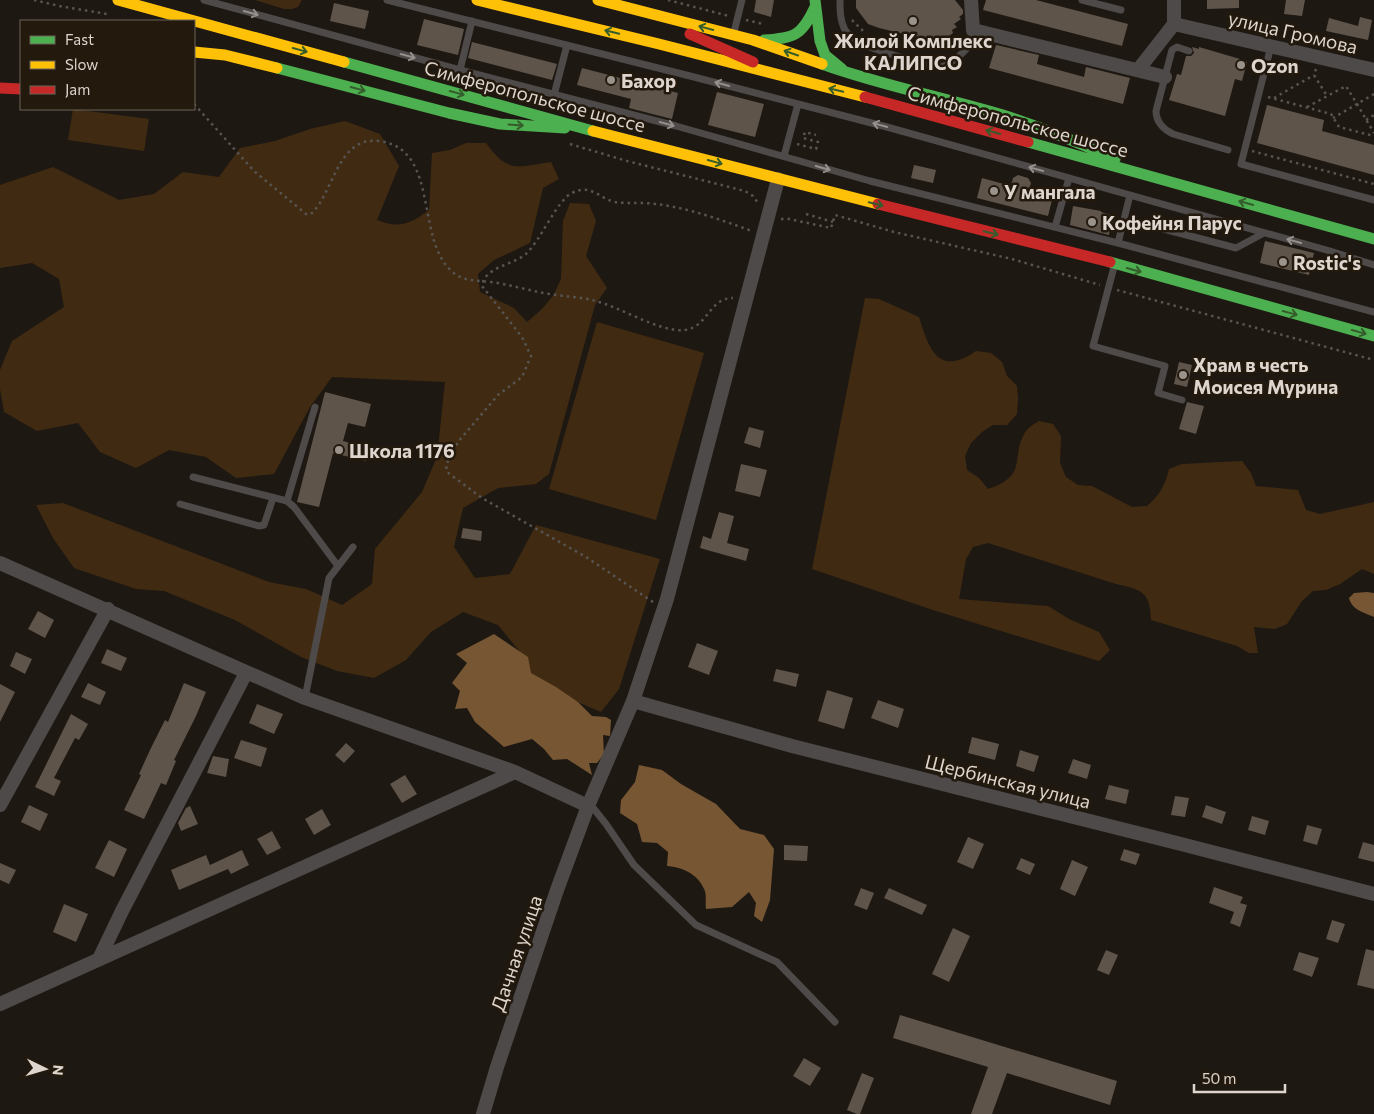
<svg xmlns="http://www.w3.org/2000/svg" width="1374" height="1114" viewBox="0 0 1374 1114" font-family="Commissioner,sans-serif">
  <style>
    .green { fill: #402b12 }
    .water { fill: #765633 }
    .building { fill: #5e544a }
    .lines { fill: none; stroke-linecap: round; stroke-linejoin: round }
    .path { stroke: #575452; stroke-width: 2.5; stroke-dasharray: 2.5 4; stroke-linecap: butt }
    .lane { stroke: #4e4a49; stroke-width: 7 }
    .street { stroke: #4e4a49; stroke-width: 14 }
    .fast { stroke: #4caf50; stroke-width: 11 }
    .slow { stroke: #ffc107; stroke-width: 11 }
    .jam { stroke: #c62828; stroke-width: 11 }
    .slow-bridge { stroke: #ffc107; stroke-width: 11 }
    .oneway { stroke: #96908c }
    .oneway2 { stroke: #355c2b }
    .poi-dot { fill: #9a938c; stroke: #23190d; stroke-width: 2 }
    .labels { text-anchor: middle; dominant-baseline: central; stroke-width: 5; stroke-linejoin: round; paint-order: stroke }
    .street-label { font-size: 19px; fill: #ddd5ce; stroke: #23190d }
    .poi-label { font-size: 19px; font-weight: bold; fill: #ddd5ce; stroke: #23190d; text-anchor: start }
  </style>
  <rect width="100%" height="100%" fill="#1e1812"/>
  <path class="green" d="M255,0H302L298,7L292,9H284Z
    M73,109L149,119L144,151L68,140Z
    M345,121L380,134L399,166L377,220C400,229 410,224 429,210L432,153L450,150L466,143H486C509,174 516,167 551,162L559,179L543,188L530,243L494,260L478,274L480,292L514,308L527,322L541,310L553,296L561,279L563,221L570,203L589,204L596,221L586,256L607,288L595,305L549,474L536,484L498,488L463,508L454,547L475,578L510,574L536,525L660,559L619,689L601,712L554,692L522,674L520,652L498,625L463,612L431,632L406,660L374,678L337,671L301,657L235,620L164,591L136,589L74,568L53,538L36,505L63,503L269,582L306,589L342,605L372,584L375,549L422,492L437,457L445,382L332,377L310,407L274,474L236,478L206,457L169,450L136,468L100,452L78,423L37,431L4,412L0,389V370L12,341L64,307L59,279L32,263L0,268V185L53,167L119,200L154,194L183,172L219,177L240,148L275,141L310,129Z
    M865,298L879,299L919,317C929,350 939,377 976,351L991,353L1002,362L1007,376L1017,386L1018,399L1017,414L1007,425H993L982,432L971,443L965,456L967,470L979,478L988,489C1030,475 1009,457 1026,431C1029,427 1034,424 1039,421L1053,424L1061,436L1060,463L1066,477L1078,485L1092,486L1132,507L1147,506C1160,495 1165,485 1169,469L1182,464L1242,461L1251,473L1256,486L1298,490L1306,510L1320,514L1374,502V574L1362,569L1340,584L1326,590L1313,591L1302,601L1287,624L1275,629L1254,627L1258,653H1249L1237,646L1151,620C1150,591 1142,590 1116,584L988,543L973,547L966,559L959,599L1048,606L1069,619L1099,632L1110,650L1099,661L936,611L812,569Z
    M597,322L704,353L656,520L549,489Z"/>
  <path class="water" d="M1367,592L1374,593V617C1363,612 1352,610 1349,598L1354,593Z
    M494,634L528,657L531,673L556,687L578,702L592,716L606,717L611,720L610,736L603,735L604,754L597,763H589L592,775L567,759L553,760L544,749L532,739L504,747L475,722L467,708L455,709L460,691L452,683L467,663L456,654Z
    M639,765L662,770L681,784L716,804L740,829L764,835L774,849L770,900L762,922L754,916L756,903L749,892L732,907L706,909C705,903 707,894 704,889C698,874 682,867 667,866L668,852L657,843L642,842L637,824L620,813L621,800L635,782Z"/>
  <path class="building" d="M756,0H774L771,17L754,12Z
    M856,0H955L963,10V14L959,17L961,19L954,24L957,27L952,30L953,33L949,36H946L940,40L924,38L925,39L879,28L868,24L856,8Z
    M986,0H1036L1128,24L1122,46L983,10Z
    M1207,0H1239V8L1207,9Z
    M1286,0H1305L1302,16L1284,14Z
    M334,3L369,11L365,29L330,21Z
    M1360,17L1372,20L1368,40L1326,31L1329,18L1358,26Z
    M424,19L464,29L458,55L417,45Z
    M472,42L557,64L552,80L468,58Z
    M996,45L1039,55L1037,64L1084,77L1086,67L1130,78L1123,104L989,68Z
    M1192,47L1199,49V47L1240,59V60L1247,62L1242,81L1235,79L1225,116L1169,100L1177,74L1181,75L1186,56H1191L1194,53Z
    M582,68L678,93L672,119L629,108L631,99L577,85Z
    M717,92L764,104L755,137L708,125Z
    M1267,105L1324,120L1322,131L1374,145V175L1257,143Z
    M914,165L936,170L933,183L911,178Z
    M1018,175L1028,178L1031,183L1029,190L1053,196L1048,216L977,198L982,178L1011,186L1013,178Z
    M1073,206L1101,211V212L1116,216L1112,229H1110L1109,235L1070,225Z
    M1265,241L1314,253L1309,275L1260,263Z
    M1179,362L1192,365L1187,387L1174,384Z
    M325,392L371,404L365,427L348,423L343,441L370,448L366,461L333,453L319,507L297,502Z
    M1187,402L1204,406L1196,434L1179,429Z
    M749,427L764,431L760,448L744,443Z
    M741,464L767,470L760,497L735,491Z
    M719,512L734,516L727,543L749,549L746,561L700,548L703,536L711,539Z
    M463,528L482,531L481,541L461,538Z
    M38,611L54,620L45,638L28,629Z
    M697,643L718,651L709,675L688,667Z
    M107,649L127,658L121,671L101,663Z
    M16,652L32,659L25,674L10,666Z
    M776,669L799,674L796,687L773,681Z
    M88,683L106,692L100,705L81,697Z
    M184,683L206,692L196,716L174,760L176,761L166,785L161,783L144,819L124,810L141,775L139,774L150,750L165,720L168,722Z
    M0,684L15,692L0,722Z
    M827,690L853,698L844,729L818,721Z
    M878,700L904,709L898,728L871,718Z
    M257,704L283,714L274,734L249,723Z
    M71,714L88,724L79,740L75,738L54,778L61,781L54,796L35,787Z
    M972,737L999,744L995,760L968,753Z
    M241,740L267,748L261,767L234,758Z
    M346,743L355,751L344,763L335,755Z
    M1020,750L1039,756L1034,772L1016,766Z
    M213,756L229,759L226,777L207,773Z
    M1073,759L1091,765L1087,779L1068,773Z
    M405,775L417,794L402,803L390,784Z
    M1109,785L1129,790L1126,804L1105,799Z
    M1175,796L1189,798L1185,817L1171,815Z
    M29,805L48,814L40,831L21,822Z
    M1206,805L1226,812L1222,824L1202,817Z
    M190,806L198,824L181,831L178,823L186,808Z
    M322,809L331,825L314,835L305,819Z
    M1252,816L1269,821L1265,835L1248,830Z
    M1307,825L1322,829L1317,845L1303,841Z
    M272,831L281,848L267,855L257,839Z
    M968,837L984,844L973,869L957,862Z
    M109,840L127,849L114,877L95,868Z
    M1363,842L1374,845V862L1358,858Z
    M784,845L808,846L807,861L784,860Z
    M1124,849L1140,854L1136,865L1120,860Z
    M242,850L249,865L231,874L228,869L179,890L171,870L206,855L210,865Z
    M1021,858L1035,864L1030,875L1016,869Z
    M1072,860L1088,867L1075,896L1060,889Z
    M0,863L16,870L9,884L0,880Z
    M1214,887L1243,897L1240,903L1247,905L1240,927L1230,923L1234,912L1209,903Z
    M861,888L874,893L867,910L854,905Z
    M889,888L927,905L922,915L884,898Z
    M64,904L88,914L76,942L53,932Z
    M1332,920L1345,924L1338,943L1326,939Z
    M953,928L970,936L949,982L932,974Z
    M1366,949L1374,951V989L1357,985Z
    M1106,950L1118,955L1109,975L1097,970Z
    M1299,952L1319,958L1312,977L1293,970Z
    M900,1015L1117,1081L1110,1105L1007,1073L992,1114H971L988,1067L893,1038Z
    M804,1058L821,1068L810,1086L793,1076Z
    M862,1073L874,1078L860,1114H857L847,1110Z"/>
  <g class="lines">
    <path class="path" d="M34,0L59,6L107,14
      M668,0L729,16
      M746,20L763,24
      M852,20L864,32
      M873,37L911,49
      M1316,69L1314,75L1327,96
      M1374,94L1357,104L1374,133
      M1268,97L1331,114L1339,127L1374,136
      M1274,98L1314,75
      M194,104L254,171L306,214H311C334,193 337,136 379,141C442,149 413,243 455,274C467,282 477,280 491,282C507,284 523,289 539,292C556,296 574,296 592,300C619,306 660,333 685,330C708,327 709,298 733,298
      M1307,107L1346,86L1357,104L1333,118
      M1366,120L1374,115
      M570,144L627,161L745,191L753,196L758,203
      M797,144L816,149L818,142L803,138L805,132L816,135
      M1252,151L1374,184
      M806,214L833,222
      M781,219H789L831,228L835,215L894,232L1012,259L1100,285
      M1117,290L1374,360
      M653,602L586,557L482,498L447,472L446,465L458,442L498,395L522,377L531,356L522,337L482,286C484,267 513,265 526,254C541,240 557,200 572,193C591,183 600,199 615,202C629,204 643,202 656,204C689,208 721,220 752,231"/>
    <path class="lane" d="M204,0L460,70L676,126L870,181L1118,243L1374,312
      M387,0L690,76L887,127L1330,251L1374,265
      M840,0C840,10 840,21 845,30C858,50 918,61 941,67C951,64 965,52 971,43C973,39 973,34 973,30
      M1082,0L1121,10
      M734,32L742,0
      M1271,46L1241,164L1374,200
      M1189,51L1177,47L1172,50L1156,111C1156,122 1164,130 1173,134L1228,150
      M460,70L472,21
      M554,95L567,45
      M784,156L798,104
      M1055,227L1069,178
      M1156,227L1236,248L1264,233
      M1118,243L1130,195
      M1114,267L1093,346L1165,366L1158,393L1182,400
      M193,477L287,501L294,507L338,566
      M287,501L315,407
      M180,504L259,526L264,525L273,498
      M305,698L329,578L353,547
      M588,806L594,809L606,824L634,865L696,925L777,962L835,1022"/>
    <path class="street" d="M971,0L973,30L1165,77
      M1174,24L1374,70
      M1138,70L1174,24V0
      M0,563L305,698L515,772L588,806
      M633,701L792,746L1181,844L1374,894
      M0,805L108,609
      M99,959L122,911L246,673
      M0,1004L515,772
      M483,1114L497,1067L557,890L588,806L633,701L667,599L778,179"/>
    <path class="fast" d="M815,0L820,41L825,55L842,69
      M764,40C794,38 802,36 815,7
      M344,62L593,131
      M822,64C883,86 947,98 1009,117C1045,129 1080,143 1115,159
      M277,68L449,113L500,124L565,128
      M1028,142L1374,239
      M1110,262L1374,336"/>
    <path class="slow" d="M118,0L344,62
      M477,0L659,44L865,97
      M598,0L753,40L822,64
      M593,131L878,204"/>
    <path class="jam" d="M690,34L753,62
      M0,88L21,89
      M865,97L1028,142
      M878,204L1110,262"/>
    <path class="slow-bridge" d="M194,52L225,55L277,68"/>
  </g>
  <defs><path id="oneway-shaft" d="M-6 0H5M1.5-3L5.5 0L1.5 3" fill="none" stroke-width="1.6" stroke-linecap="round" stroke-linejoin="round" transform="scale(1.25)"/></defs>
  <g class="oneway">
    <use href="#oneway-shaft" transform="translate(251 13) rotate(15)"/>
    <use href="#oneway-shaft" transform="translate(408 56) rotate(15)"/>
    <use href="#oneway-shaft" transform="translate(722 84) rotate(-165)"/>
    <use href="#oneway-shaft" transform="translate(667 124) rotate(15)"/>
    <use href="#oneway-shaft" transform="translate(880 125) rotate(-165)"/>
    <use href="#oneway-shaft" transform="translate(823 168) rotate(16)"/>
    <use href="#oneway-shaft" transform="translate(1036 169) rotate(-165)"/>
    <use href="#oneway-shaft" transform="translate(1294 241) rotate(-165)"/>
  </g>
  <g class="oneway2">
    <use href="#oneway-shaft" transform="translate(706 28) rotate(-165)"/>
    <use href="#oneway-shaft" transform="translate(612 32) rotate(-166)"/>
    <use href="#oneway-shaft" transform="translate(300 50) rotate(15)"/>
    <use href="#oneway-shaft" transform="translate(791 53) rotate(-161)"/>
    <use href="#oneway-shaft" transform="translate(358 89) rotate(15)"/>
    <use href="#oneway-shaft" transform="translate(836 90) rotate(-166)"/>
    <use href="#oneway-shaft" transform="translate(457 93) rotate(15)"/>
    <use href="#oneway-shaft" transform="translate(516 125) rotate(4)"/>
    <use href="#oneway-shaft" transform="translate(993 132) rotate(-164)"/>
    <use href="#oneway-shaft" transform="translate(715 162) rotate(15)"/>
    <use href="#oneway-shaft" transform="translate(1246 203) rotate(-164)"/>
    <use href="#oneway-shaft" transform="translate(876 204) rotate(14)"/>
    <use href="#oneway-shaft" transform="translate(991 233) rotate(13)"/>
    <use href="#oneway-shaft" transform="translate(1134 270) rotate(16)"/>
    <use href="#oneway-shaft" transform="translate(1290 313) rotate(15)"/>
    <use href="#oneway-shaft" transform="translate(1359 332) rotate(15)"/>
  </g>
  <g class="poi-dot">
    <circle cx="913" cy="21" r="5"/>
    <circle cx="1241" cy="65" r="5"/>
    <circle cx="611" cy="80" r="5"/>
    <circle cx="994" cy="191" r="5"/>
    <circle cx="1092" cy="222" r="5"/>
    <circle cx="1283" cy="262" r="5"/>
    <circle cx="1183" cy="375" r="5"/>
    <circle cx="339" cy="450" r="5"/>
  </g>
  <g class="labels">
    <g class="street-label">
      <text transform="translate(1293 32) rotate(13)">улица Громова</text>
      <text transform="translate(535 96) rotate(15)">Симферопольское шоссе</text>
      <text transform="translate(1018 121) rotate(15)">Симферопольское шоссе</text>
      <text transform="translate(1008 781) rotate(14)">Щербинская улица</text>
      <text transform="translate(516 953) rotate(-71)">Дачная улица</text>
    </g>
    <g class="poi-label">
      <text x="913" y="40" text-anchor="middle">Жилой Комплекс<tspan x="913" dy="22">КАЛИПСО</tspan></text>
      <text x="1251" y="65">Ozon</text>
      <text x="621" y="80">Бахор</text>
      <text x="1004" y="191">У мангала</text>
      <text x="1102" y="222">Кофейня Парус</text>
      <text x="1293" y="262">Rostic's</text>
      <text x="1193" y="364">Храм в честь<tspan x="1193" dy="22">Моисея Мурина</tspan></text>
      <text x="349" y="450">Школа 1176</text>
    </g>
  </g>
  <rect x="20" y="20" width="175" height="90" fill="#23190d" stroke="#6d645a"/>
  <rect x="30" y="36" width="25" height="8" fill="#4caf50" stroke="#6d645a"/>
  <text x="65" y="45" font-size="15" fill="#ddd5ce">Fast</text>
  <rect x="30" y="61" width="25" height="8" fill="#ffc107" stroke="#6d645a"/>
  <text x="65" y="70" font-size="15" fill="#ddd5ce">Slow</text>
  <rect x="30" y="86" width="25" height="8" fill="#c62828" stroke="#6d645a"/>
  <text x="65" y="95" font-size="15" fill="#ddd5ce">Jam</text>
  <g transform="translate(45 1069) rotate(95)" stroke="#23190d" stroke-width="4" paint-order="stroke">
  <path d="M0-4L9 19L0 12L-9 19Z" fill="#ddd5ce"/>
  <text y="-8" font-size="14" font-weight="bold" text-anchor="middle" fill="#ddd5ce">N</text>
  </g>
  <path d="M1194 1084v8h91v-8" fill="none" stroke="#ddd5ce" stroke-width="2.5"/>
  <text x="1202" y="1084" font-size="15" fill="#ddd5ce" stroke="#23190d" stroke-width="4" paint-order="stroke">50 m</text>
</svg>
